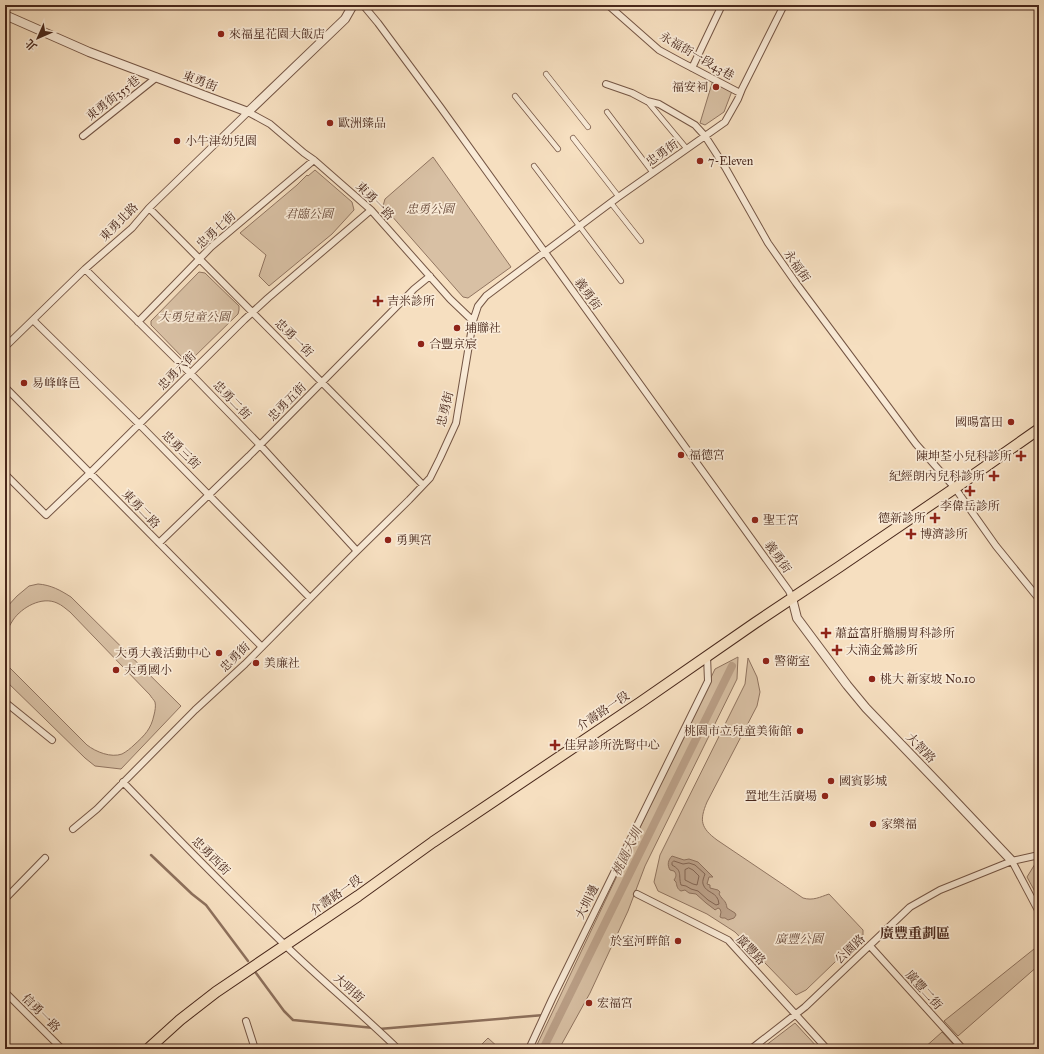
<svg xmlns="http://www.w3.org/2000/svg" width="1044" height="1054" viewBox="0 0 1044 1054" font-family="'IM FELL Great Primer','Noto Serif TC',serif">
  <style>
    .green { fill: #d8c0a4; stroke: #907460 }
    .water { fill: #bba088; stroke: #8d705c }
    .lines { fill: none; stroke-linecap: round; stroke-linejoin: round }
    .shore { stroke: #826452; stroke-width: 1 }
    .stream { stroke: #8d705c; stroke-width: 2.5 }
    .canal { stroke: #bba088; stroke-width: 8 }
    .pedestrian-casing { stroke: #745544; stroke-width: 6 }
    .minor-casing { stroke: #745544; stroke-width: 8 }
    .tertiary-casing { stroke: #745544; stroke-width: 10 }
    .primary-casing { stroke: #48271b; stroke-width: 12 }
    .pedestrian { stroke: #f9ead6; stroke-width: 4.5 }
    .minor { stroke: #f9ead6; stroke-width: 6 }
    .tertiary { stroke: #f9ead6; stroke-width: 8 }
    .primary { stroke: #f6dfc0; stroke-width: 10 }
    .poi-dot { fill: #8f2418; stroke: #f9ead6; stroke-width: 1.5 }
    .labels { text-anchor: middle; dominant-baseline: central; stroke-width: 3.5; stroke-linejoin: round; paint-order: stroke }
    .poi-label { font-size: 12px; fill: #48271b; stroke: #f9ead6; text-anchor: start }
    .street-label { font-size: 12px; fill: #48271b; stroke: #f9ead6 }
    .park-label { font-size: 12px; font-style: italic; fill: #654636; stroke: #f9ead6 }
    .water-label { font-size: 13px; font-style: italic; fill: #6a4b3c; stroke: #f9ead6 }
    .quarter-label { font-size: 14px; font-weight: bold; fill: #48271b; stroke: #f9ead6 }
  </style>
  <rect width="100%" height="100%" fill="#f6dfc0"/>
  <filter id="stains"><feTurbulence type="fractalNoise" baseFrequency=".005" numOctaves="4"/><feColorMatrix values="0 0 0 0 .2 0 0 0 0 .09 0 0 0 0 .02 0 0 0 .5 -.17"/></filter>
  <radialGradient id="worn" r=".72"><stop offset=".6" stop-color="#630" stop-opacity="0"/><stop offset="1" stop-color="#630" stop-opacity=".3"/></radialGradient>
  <path class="green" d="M713,80L732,91L724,112L705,125L700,123Z
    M433,157L511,267L468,298L463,297L383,206L385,199Z
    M315,170L352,202L354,210L332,234L269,286L259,276L266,255L240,233L297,185L307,175L308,176Z
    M199,272L205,273L239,306V310L238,314L192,359L185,360L151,325V321Z
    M38,584C51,585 60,590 71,597L181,706L121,769L95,766L85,758L5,680V663L87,745C96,752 111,758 122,754C126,752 131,748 134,745C145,735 151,729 154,715C155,711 156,706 155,702C154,700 151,697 150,695L70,612C66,609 62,605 57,603C42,596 22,607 13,620C10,625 7,630 5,634V609L17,596L29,586Z
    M738,657L737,679L645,866L628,911L590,993L559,1049H535L715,669Z
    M748,658L757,677L760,692L757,706L707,802C699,821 701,828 717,840L803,898C813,901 820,897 829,894L863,930V935L806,990L796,995L735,932L707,914L658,891L654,882L660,855L745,684Z
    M1039,863V899L1027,877L1035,864Z
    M1039,945V965L958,1036L944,1021Z
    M795,1023L819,1049H761Z
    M942,1032L958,1049H923Z
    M488,1038L500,1049H477Z"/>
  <path class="water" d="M672,856L684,860L689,859L698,862L713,877H709L707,884L710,885V888L718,890L720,892L719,894C723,901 726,900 727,908L735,913L736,915L734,918L728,920L725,918H722L720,917L721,912L720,909L718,908L715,910L714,909L706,903L696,894L689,893L685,890L681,891C677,889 677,886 676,882L674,880C676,877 677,874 674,871L670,870C667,865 668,860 672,856Z"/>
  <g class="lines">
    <path class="shore" d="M674,861L683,864L689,863L695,865L705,874C704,877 702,881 703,884C706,894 718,891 719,904L716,905L708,900L698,891L691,889L686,886L681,885C678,875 683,871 672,865V863Z
      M689,868L693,870L699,876L697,885L693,884L685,880V870Z"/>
    <path class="stream" d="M151,855L192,894L206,905L248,961
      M256,973L284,1011L293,1020L374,1028
      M557,1014H561
      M379,1029L544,1015"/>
    <path class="canal" d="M543,1049L732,666"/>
    <g class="pedestrian-casing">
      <path id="pedestrian" d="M546,74L588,127
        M515,96L558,149
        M647,101L687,149
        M607,112L653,173
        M573,138L619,197
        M534,166L621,281
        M611,203L641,241"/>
    </g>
    <g class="minor-casing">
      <path id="minor" d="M363,5L378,23L441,108L789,591L792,598
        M608,5L659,50L681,62L740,93
        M692,68L722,5
        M606,84L632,93L647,101L659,104L695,125L705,136L725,167L768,243L796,283L916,444L955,488L996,546L1039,599
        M83,136L157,77
        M149,208L384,445L423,485
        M85,269L190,373L260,445L357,551
        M33,320L139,424L310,598
        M138,322L211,247L314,160
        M5,347L85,269L132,228L149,208L248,112L270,124L304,153L314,160L371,210L450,299L473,321
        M5,387L262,647
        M5,474L46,515L90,473L244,320L268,298L371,210
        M159,543L249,456L414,289L430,276
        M5,702L52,740
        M123,782C176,837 229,891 284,944C321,980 361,1013 398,1049
        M73,829L97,809L195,710L245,664L351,557L409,500L430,478L440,458L456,423L473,321L478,306L486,296L617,198L725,122L738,99L742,89L784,5
        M1012,861L1039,912
        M637,894L728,940L827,1049
        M5,899L45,858
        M870,946L963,1049
        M5,992L62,1049
        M246,1021L255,1049
        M529,1049L552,999L708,681L707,656
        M751,1049L805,1007L910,907L940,890L1012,861L1039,855"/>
    </g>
    <g class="tertiary-casing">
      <path id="tertiary" d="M5,15L89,52L248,112L345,19L353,5
        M792,598L797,618L847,685L866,708L942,787L1012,861"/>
    </g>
    <g class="primary-casing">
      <path id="primary" d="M148,1049L180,1020L216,992L358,896L433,842L641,702L755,623L839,567L955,488L1039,429"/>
    </g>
    <use href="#pedestrian" class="pedestrian"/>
    <use href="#minor" class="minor"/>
    <use href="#tertiary" class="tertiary"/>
    <use href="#primary" class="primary"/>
  </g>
  <g class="poi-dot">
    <circle cx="221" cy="34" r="4"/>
    <circle cx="716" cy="87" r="4"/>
    <circle cx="330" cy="123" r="4"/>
    <circle cx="177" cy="141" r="4"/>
    <circle cx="700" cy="161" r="4"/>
    <path d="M376 295h4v4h4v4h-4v4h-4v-4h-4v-4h4z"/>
    <circle cx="457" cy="328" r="4"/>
    <circle cx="421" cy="344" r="4"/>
    <circle cx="24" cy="383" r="4"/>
    <circle cx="1011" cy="422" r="4"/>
    <circle cx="681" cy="455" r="4"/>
    <path d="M1019 450h4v4h4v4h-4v4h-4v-4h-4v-4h4z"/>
    <path d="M992 470h4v4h4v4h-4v4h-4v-4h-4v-4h4z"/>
    <path d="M968 485h4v4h4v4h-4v4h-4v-4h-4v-4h4z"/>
    <path d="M933 512h4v4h4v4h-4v4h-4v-4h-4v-4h4z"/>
    <circle cx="755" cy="520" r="4"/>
    <path d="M909 528h4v4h4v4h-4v4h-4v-4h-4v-4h4z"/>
    <circle cx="388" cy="540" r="4"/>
    <path d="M824 627h4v4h4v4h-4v4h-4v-4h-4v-4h4z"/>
    <path d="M835 644h4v4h4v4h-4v4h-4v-4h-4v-4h4z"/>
    <circle cx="219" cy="653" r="4"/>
    <circle cx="766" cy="661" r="4"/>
    <circle cx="256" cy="663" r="4"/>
    <circle cx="116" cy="670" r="4"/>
    <circle cx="872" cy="679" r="4"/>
    <circle cx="800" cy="731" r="4"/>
    <path d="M553 739h4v4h4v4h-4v4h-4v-4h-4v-4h4z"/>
    <circle cx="831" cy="781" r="4"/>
    <circle cx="825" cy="796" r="4"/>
    <circle cx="873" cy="824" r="4"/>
    <circle cx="678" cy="941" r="4"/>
    <circle cx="589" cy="1003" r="4"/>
  </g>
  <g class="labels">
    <g class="poi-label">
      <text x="229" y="34">來福星花園大飯店</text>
      <text x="708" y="87" text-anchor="end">福安祠</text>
      <text x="338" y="123">歐洲臻品</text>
      <text x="185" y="141">小牛津幼兒園</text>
      <text x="708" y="161">7-Eleven</text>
      <text x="387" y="301">吉米診所</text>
      <text x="465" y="328">埔聯社</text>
      <text x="429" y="344">合豐京宸</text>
      <text x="32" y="383">易峰峰邑</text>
      <text x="1003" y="422" text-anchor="end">國暘富田</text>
      <text x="689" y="455">福德宮</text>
      <text x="1012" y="456" text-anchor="end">陳坤荃小兒科診所</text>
      <text x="985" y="476" text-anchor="end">紀經朗內兒科診所</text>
      <text x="970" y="506" text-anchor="middle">李偉岳診所</text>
      <text x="926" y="518" text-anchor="end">德新診所</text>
      <text x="763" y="520">聖王宮</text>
      <text x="920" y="534">博濟診所</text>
      <text x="396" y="540">勇興宮</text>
      <text x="835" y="633">蕭益富肝膽腸胃科診所</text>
      <text x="846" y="650">大湳金鶯診所</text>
      <text x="211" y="653" text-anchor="end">大勇大義活動中心</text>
      <text x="774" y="661">警衛室</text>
      <text x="264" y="663">美廉社</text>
      <text x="124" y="670">大勇國小</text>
      <text x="880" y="679">桃大 新家坡 No.10</text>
      <text x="792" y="731" text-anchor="end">桃園市立兒童美術館</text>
      <text x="564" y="745">佳昇診所洗腎中心</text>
      <text x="839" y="781">國賓影城</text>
      <text x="817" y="796" text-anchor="end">置地生活廣場</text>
      <text x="881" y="824">家樂福</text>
      <text x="670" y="941" text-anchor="end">於室河畔館</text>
      <text x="597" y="1003">宏福宮</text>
    </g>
    <g class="street-label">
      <text transform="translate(697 56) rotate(30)">永福街一段43巷</text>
      <text transform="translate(200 81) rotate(21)">東勇街</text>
      <text transform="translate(113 98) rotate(-38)">東勇街355巷</text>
      <text transform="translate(662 153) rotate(-35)">忠勇街</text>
      <text transform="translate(375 201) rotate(45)">東勇一路</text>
      <text transform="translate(119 222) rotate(-45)">東勇北路</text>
      <text transform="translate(216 230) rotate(-42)">忠勇七街</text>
      <text transform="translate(797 266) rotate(55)">永福街</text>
      <text transform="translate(588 294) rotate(54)">義勇街</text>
      <text transform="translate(294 338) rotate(45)">忠勇一街</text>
      <text transform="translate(177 371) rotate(-45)">忠勇六街</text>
      <text transform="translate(232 400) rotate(46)">忠勇二街</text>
      <text transform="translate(287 402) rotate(-45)">忠勇五街</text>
      <text transform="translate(445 409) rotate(-76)">忠勇街</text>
      <text transform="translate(181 450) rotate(45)">忠勇三街</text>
      <text transform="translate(141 509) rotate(46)">東勇二路</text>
      <text transform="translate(778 557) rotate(54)">義勇街</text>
      <text transform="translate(235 657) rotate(-44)">忠勇街</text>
      <text transform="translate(603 711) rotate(-34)">介壽路一段</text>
      <text transform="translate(921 748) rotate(46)">大智路</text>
      <text transform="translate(211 856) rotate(45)">忠勇西街</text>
      <text transform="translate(336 895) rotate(-35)">介壽路一段</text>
      <text transform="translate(587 902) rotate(-64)">大圳邊</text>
      <text transform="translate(850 949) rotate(-43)">公園路</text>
      <text transform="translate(751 950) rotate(47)">廣豐路</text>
      <text transform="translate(349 988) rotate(42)">大明街</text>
      <text transform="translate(924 990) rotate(48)">廣豐二街</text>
      <text transform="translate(41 1013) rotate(45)">信勇一路</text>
    </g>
    <g class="park-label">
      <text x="430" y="209">忠勇公園</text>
      <text x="309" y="214">君臨公園</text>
      <text x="194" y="317">大勇兒童公園</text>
      <text x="799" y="939">廣豐公園</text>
    </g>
    <g class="water-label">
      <text transform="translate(627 852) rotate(-64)">桃園大圳</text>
    </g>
    <g class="quarter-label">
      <text x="915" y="933">廣豐重劃區</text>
    </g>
  </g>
  <rect width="1044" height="1054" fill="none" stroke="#f6dfc0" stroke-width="20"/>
  <rect x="6" y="6" width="1032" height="1042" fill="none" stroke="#48271b" stroke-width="2"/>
  <rect x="10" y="10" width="1024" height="1034" fill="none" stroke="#48271b"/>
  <g transform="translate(38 38) rotate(225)" stroke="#f9ead6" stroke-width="3" paint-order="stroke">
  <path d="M0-3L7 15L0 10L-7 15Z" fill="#48271b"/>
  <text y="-6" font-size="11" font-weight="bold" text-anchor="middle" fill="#48271b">北</text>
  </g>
  <rect width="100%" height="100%" filter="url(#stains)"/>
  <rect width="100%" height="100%" fill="url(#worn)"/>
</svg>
